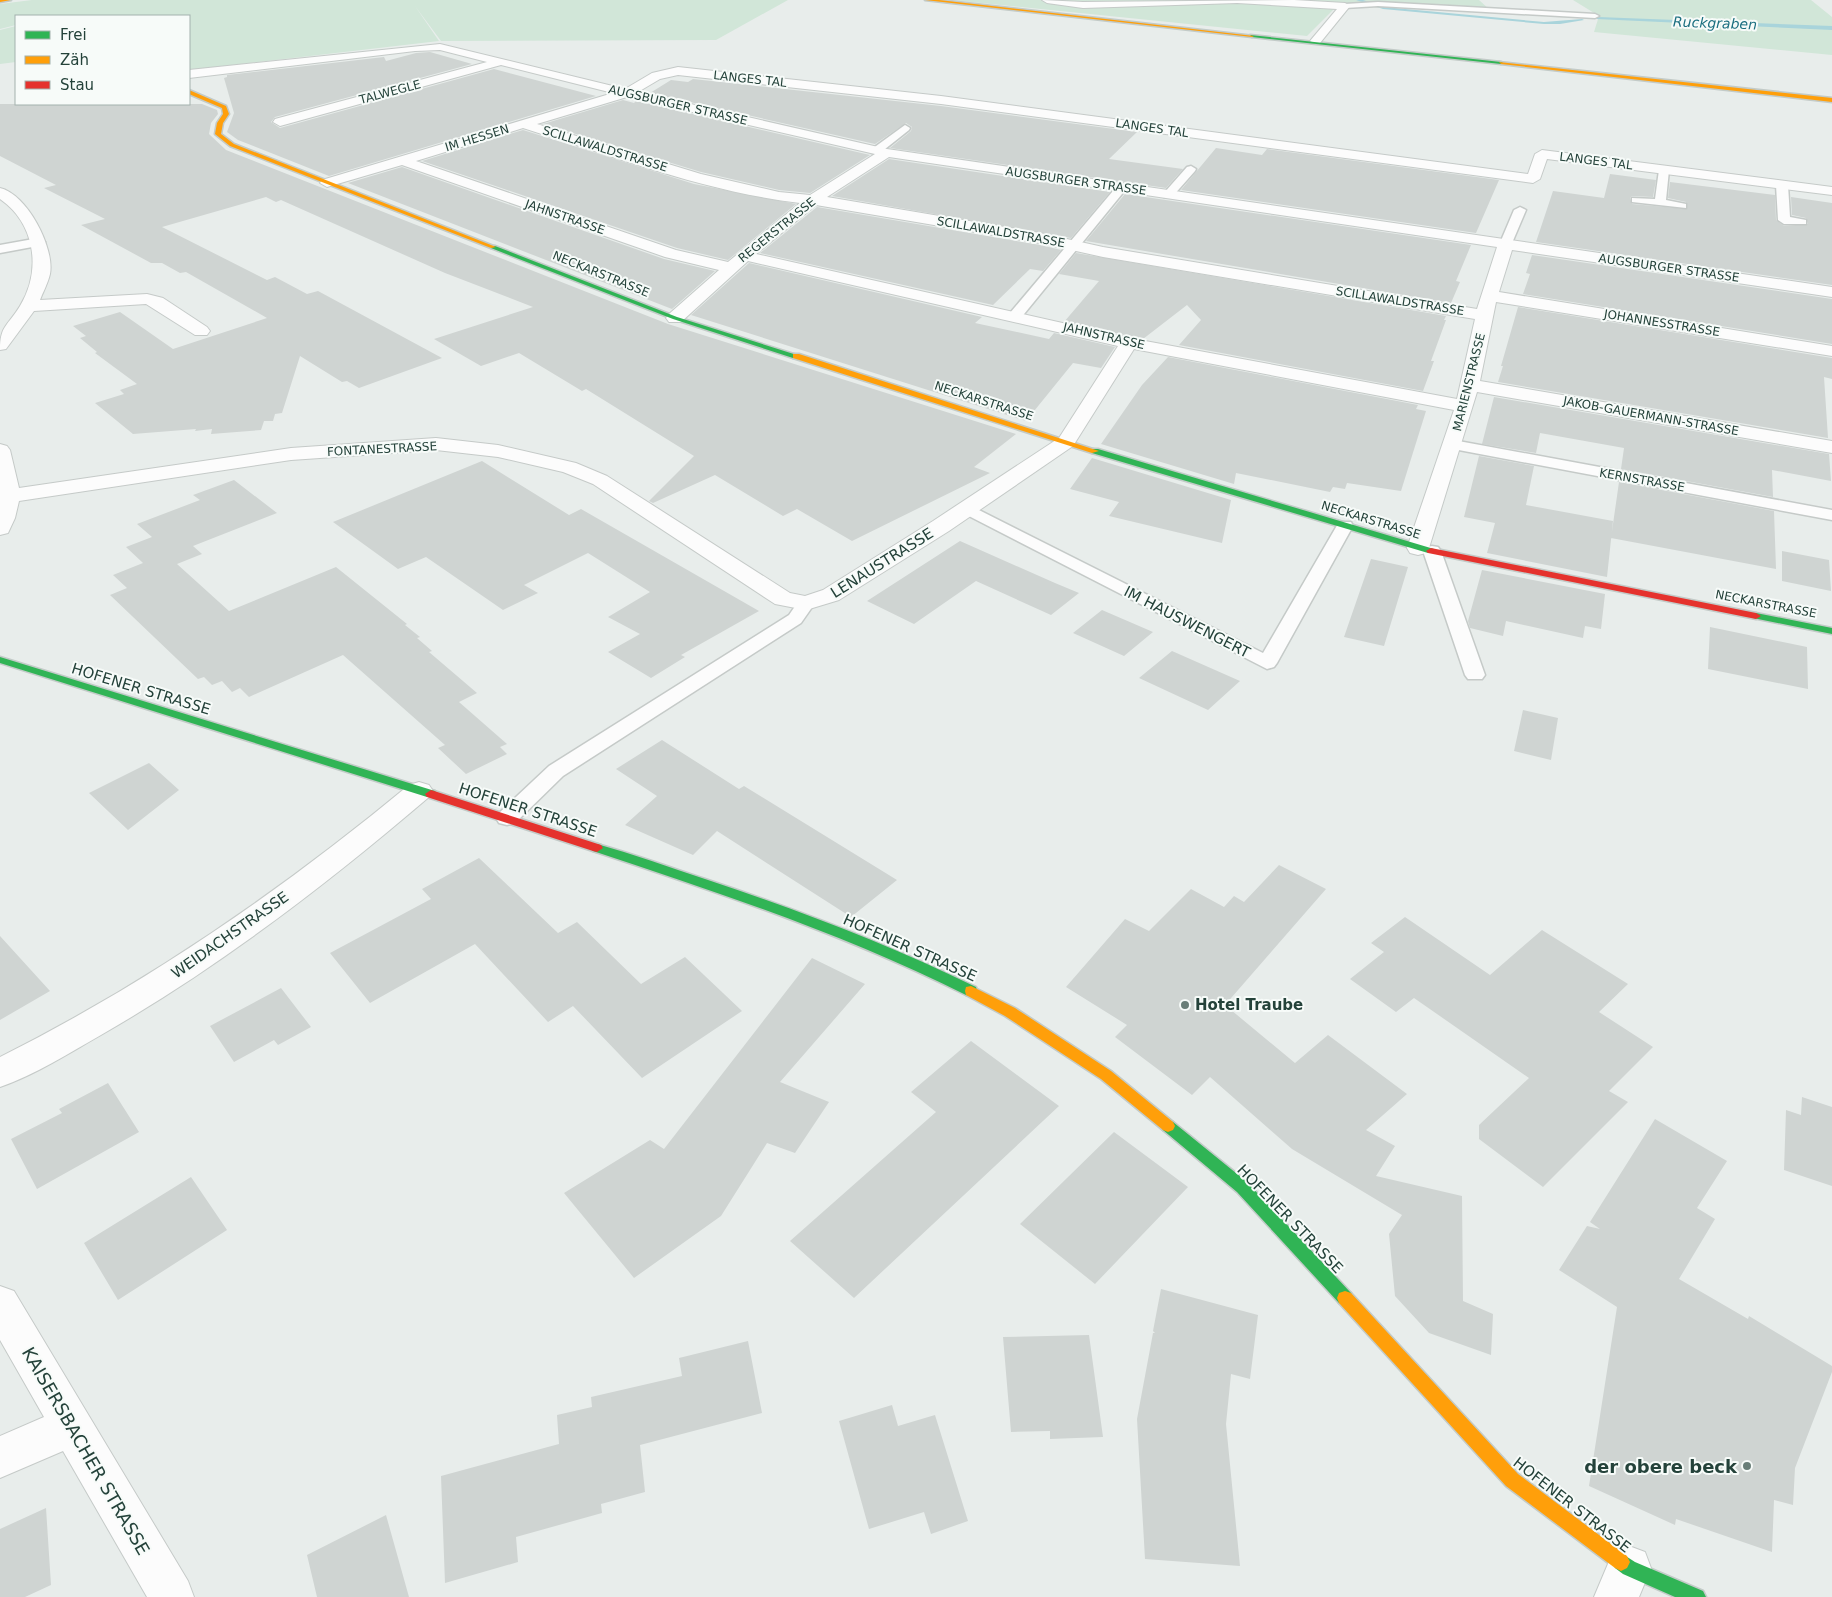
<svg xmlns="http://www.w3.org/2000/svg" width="1832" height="1597" viewBox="0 0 1832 1597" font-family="'DejaVu Sans',sans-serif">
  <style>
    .green { fill: #d1e6d8 }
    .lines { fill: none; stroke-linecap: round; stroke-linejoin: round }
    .stream { fill: #a9d4db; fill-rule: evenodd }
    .building { fill: #cfd4d2 }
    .lane-casing { stroke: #c5cac8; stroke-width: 3 }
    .street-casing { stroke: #c5cac8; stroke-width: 2 }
    .fast-casing { stroke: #c3cbc8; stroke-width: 3 }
    .slow-casing { stroke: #c3cbc8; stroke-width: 3 }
    .jam-casing { stroke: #c3cbc8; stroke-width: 3 }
    .lane { fill: #fcfcfc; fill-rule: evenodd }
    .street { fill: #fcfcfc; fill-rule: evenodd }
    .fast { fill: #30b455; fill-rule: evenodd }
    .slow { fill: #ff9f0a; fill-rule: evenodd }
    .jam { fill: #e5322d; fill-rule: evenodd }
    .poi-dot { fill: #697e78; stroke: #f7fbf9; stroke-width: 2 }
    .labels { text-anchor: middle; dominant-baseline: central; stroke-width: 4; stroke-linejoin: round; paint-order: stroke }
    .far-street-label { font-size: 12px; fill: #24423a; stroke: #f7fbf9 }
    .far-water-label { font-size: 14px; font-style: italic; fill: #1c6f80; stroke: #f7fbf9 }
    .street-label { font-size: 15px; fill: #24423a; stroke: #f7fbf9 }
    .poi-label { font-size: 15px; font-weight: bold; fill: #24423a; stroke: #f7fbf9; text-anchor: start }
    .near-street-label { font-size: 18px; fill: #24423a; stroke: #f7fbf9 }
    .near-poi-label { font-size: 18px; font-weight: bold; fill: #24423a; stroke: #f7fbf9; text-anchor: end }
  </style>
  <rect width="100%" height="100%" fill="#e8edeb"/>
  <path class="green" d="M32,0H788L716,40L441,41L415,6L439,41L189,70V16H16V25L0,29V4Z
    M951,0H1479L1490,10L1361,3L1336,7L1307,36Z
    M1573,0H1811L1832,17V55L1594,32L1599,16Z
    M16,26V62L0,64V30Z"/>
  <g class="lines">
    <path class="stream" d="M1356,0H1363L1384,7L1544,22L1582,19L1584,20L1560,24H1544L1383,9Z
      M1598,17L1832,26V30L1596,19Z"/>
  </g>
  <path class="building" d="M430,52L472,64L275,117L271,122L280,128L494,69L596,96L329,176L238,140L227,132L234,113L224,78L227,77V75L384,57L386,61L416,53Z
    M693,79L941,106L1137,132L1109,159L1183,169L1166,188L890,148L911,131L912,127L906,123L875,144L650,93L671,80L688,82Z
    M623,100L634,103L636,101L870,155L810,193L779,190L701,172L543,124Z
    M0,104H202L217,110L218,114L211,123L209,134L226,150L668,324L1016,434L974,467L990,473L852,541L797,509L783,516L715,475L653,503L649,501L694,456L586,389L582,391L519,353L481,366L434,339L533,307L445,273L281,200L276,202L266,197L162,227L267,280L275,277L307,294L318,291L442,358L359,388L347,381L342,382L300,356L282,413L275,414L273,421H264L261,430L211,434L212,429L195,431L196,429L133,434L95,403L124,394L120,390L137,384L95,353L97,352L80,338L86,336L73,326L120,312L173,349L267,318L186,272L180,273L162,263H151L81,225L105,219L44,188L56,185L0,156Z
    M523,130L694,184L796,204L728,260L677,248L422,161Z
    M1216,148L1262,155L1267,149L1499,180L1476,233L1181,190Z
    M889,159L1110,192L1071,238L832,196Z
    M402,167L664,259L715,271L672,309L348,183Z
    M1610,174L1656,180L1653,197L1632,196L1630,198L1632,204L1687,209L1686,202L1668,198L1670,182L1775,195L1776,220L1784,226L1808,224L1806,218L1792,215L1791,197L1832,203V285L1536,242L1553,191L1604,198Z
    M1125,194L1471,245L1456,281L1460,282L1451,303L1086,241Z
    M817,207L1040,245L1061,250L1043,271L1030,269L993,305L760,253Z
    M1076,253L1446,316L1444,320H1446L1431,361H1434L1423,391L1179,345L1201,320L1187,305L1143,339L1064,322L1099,281L1059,274Z
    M1532,255L1832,299V344L1523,294L1530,274L1526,273Z
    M749,263L982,317L975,323L1049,339L1054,333L1115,347L1101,368L1073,363L1026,421L691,315Z
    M1518,307L1832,358V379L1824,377L1828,438L1498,382L1503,366H1501Z
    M1168,357L1418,405L1416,409L1426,411L1401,491L1347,483L1345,489L1333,487L1330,492L1236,473L1234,484L1101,444L1142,385Z
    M1494,397L1829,454L1831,481L1772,470L1773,497L1621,469L1624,448L1540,433L1536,453L1482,444Z
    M1479,456L1534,466L1526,505L1613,521L1607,577L1487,553L1495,523L1464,517Z
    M1092,458L1231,500L1222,543L1109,516L1119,502L1070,489Z
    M482,461L569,515L581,509L759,611L681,655L685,657L651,678L608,652L640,634L608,617L650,592L588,553L524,585L538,593L503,610L426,557L398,569L333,522Z
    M234,480L277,513L193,546L202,554L177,564L229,611L336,567L407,624L405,625L420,637L417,638L432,651L429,652L477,693L459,702L507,744L500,747L507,754L466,774L438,748L445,745L343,655L249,697L240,688L232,692L222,681L212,685L204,677L198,679L110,595L127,588L113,575L143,563L126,547L152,537L137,524L200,500L193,495Z
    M1619,482L1774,511L1776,569L1611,538Z
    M960,541L1055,583L1079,593L1051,615L976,581L914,624L867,601Z
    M1782,551L1829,560L1831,591L1782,581Z
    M1371,559L1408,567L1384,646L1344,637Z
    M1482,570L1605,594L1601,629L1585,626L1583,638L1506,621L1503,636L1470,628L1468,621Z
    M1102,610L1153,632L1124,656L1073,633Z
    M1710,627L1807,647L1808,689L1708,669Z
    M1172,651L1240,681L1208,710L1139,678Z
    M1523,710L1558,718L1551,760L1514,751Z
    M662,740L739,789L744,786L897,880L851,917L717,831L693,855L625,825L657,796L616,769Z
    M149,763L179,790L128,830L89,793Z
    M479,858L558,933L577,922L641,984L685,957L742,1011L642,1078L573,1006L548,1022L475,944L370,1003L330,953L431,899L422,889Z
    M1279,865L1326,889L1225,1005L1295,1063L1328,1035L1407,1094L1366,1130L1395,1146L1376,1176L1462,1196L1463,1301L1493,1314L1491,1355L1429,1333L1395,1296L1389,1234L1402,1215L1292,1149L1210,1077L1192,1095L1115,1037L1127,1025L1066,987L1125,919L1149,931L1191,889L1224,907L1234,896L1244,902Z
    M1405,917L1490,975L1542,930L1628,984L1599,1012L1653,1047L1609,1091L1628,1102L1543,1187L1479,1139V1125L1529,1078L1414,998L1396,1012L1350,979L1384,952L1371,943Z
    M0,936L50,991L0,1020Z
    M812,958L865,984L780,1082L829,1102L795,1153L767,1143L721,1216L634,1278L564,1193L650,1140L664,1149Z
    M281,988L311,1027L278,1045L274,1040L234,1062L210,1026Z
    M971,1041L1059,1106L854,1298L790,1241L936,1112L911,1092Z
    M108,1083L139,1132L37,1189L11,1139L62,1113L59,1109Z
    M1802,1097L1832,1107V1186L1784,1170L1786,1110L1801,1115Z
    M1655,1119L1727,1161L1697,1208L1715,1219L1679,1279L1748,1319L1749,1316L1832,1366V1372L1795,1468L1793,1505L1774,1500L1772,1552L1676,1519L1675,1525L1589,1486L1617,1307L1559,1270L1587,1226L1600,1229L1590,1222Z
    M1114,1132L1188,1187L1095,1284L1020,1224Z
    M191,1177L227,1230L118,1300L84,1243Z
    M1161,1289L1258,1315L1250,1379L1231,1374L1226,1424L1240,1566L1145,1559L1137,1419L1153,1333H1155L1153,1331Z
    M1089,1335L1103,1437L1050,1439V1431L1011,1432L1003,1337Z
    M748,1341L762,1413L640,1445L645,1492L601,1504L602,1513L516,1537L518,1562L445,1583L441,1476L559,1444L557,1415L592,1407L591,1397L682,1376L679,1358Z
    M892,1405L898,1426L935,1415L968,1521L931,1534L924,1512L869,1529L839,1421Z
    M46,1508L51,1585L25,1597H0V1529Z
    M386,1515L409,1597H317L307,1555Z"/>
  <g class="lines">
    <g class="lane-casing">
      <path id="lane" d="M1378,2L1595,14L1599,16L1595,18L1378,6L1345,8L1341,6L1345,4Z
        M905,125L910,128L909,130L880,153H872V149Z
        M1191,166L1196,169L1195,171L1172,197H1164V193L1187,167Z
        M1664,167L1669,170L1666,200L1686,204V208L1632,202V198L1655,199L1659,170Z
        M1782,182L1788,185L1790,217L1806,220V224H1784L1778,220L1776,185Z
        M1122,184L1126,185V189L1020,319H1010L1008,316L1010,313L1118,185Z
        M1520,207L1526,210L1512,243L1506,247L1502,246L1500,243L1514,210Z
        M39,238L45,242L43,245L0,253V245Z
        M1453,440L1832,510V520L1448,448L1445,445L1448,442Z
        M967,504L1263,653L1339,522H1351L1353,526L1277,663L1274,667L1267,669L961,512L959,509L961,506Z
        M1432,546L1438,547L1441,551L1485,675L1482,679H1468L1465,675L1423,551L1426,547Z
        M806,598L812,599L815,603L801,623L563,776L515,823L507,825L499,823L496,818L499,813L549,766L789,615L800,599Z"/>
    </g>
    <g class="street-casing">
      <path id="street" d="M1042,0L1083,2L1294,0L1345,3L1350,6L1320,43L1316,44L1310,41L1337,9L1237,3L1083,8L1047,3Z
        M440,44L625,89L652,73L678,67L941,96L1528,174L1535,154L1542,150L1832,187V195L1547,159L1540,179L1533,183L941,104L678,75L660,79L638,92L887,149L1832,287V297L1512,250L1499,292L1832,346V356L1496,302L1480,381L1832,441V453L1477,392L1429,548L1426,553L1418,555L1410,553L1407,548L1454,410L1134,349L1073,446L949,531L839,600L806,610L775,604L593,484L563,472L498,457L436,450L291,460L19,501L15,518L8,533L0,535V444L7,446L10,450L19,488L291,448L436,438L498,445L576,463L607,476L790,593L805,596L823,590L933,521L1059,438L1118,346L748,261L681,322H669L666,318L669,314L719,270L665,257L402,165L327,187L320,183L322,180L613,93L501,65L280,126L273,122L275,119L487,62L440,50L415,51L189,78V70ZM627,97L875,154L810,195L779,192L701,174L537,124ZM523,128C613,156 706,192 800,203L728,262L676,250L416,161ZM889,157L1497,247L1477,309L1103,247L1040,233L827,197ZM816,205L1040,243L1103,257L1475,319L1457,399L1129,338L756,254Z
        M0,188C27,194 55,248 50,274C48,283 43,292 40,300L147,294L163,298L207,327L210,331L207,335H195L146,304L34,311L6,349L0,350C0,325 8,326 20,306C42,270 35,223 0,199Z
        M419,782L429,785L433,791L429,797C326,885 219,967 101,1035C69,1053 35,1075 0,1087V1057C148,983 282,890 409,785Z
        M0,1286L14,1291L188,1581L194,1597H147L63,1451L0,1478V1436L44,1417L0,1340Z
        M1629,1546L1645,1552L1651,1568L1639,1597H1594L1613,1552Z"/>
    </g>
    <g class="fast-casing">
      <path id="fast" d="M1250,35L1501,62L1503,63L1501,64L1252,37Z
        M491,246H495L677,317L800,356L793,358L673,319L491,248Z
        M1092,449H1098L1434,549L1436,551L1434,553H1428L1092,453Z
        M1756,613L1832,628V634L1753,618L1751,616Z
        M0,657L435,791L437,794L435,797H427L0,663Z
        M597,844C633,854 669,867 705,879C798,910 888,944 976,987L977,991L976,995L971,996L966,995C846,935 720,893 593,851L591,848Z
        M1168,1120L1173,1122L1247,1182L1351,1293L1353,1298L1351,1303L1345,1305L1339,1303L1237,1192L1163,1130L1161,1126L1163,1122Z
        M1621,1553L1635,1562L1703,1591L1706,1597H1675L1623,1574L1615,1568L1612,1562L1615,1556Z"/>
    </g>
    <g class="slow-casing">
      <path id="slow" d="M0,0H11L0,2Z
        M925,0H939L1254,36L1252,37Z
        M1499,62L1832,98V102L1501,64Z
        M189,90L226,106L229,114L223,123L221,134L234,144L496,247L491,248L230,146L215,134L217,123L223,114L222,108L189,94Z
        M793,354H799L1099,451L1092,453L793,358Z
        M971,986L1015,1008L1111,1071L1173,1122L1175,1126L1173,1130L1168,1132L1163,1130L1101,1079L1005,1016L966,995L965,991L966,987Z
        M1345,1291L1351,1293L1518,1474L1627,1556L1630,1562L1627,1568L1621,1571L1615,1568L1506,1486L1339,1303L1337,1298L1339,1293Z"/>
    </g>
    <g class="jam-casing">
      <path id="jam" d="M1431,548L1756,613L1761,616L1756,619L1428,553L1426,551Z
        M431,790L601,845L603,848L597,852L593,851L427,797L425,794Z"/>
    </g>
    <use href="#lane" class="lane"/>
    <use href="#street" class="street"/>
    <use href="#fast" class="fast"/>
    <use href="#slow" class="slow"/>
    <use href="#jam" class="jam"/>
  </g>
  <g class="poi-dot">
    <circle cx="1185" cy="1005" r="5"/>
    <circle cx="1747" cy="1466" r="5"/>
  </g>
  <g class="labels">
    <g class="far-street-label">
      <text transform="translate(750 79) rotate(6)">LANGES TAL</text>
      <text transform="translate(390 92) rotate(-15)">TALWEGLE</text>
      <text transform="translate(678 105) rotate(13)">AUGSBURGER STRASSE</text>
      <text transform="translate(1152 128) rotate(8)">LANGES TAL</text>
      <text transform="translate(477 138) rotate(-17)">IM HESSEN</text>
      <text transform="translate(605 149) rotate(17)">SCILLAWALDSTRASSE</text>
      <text transform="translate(1596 161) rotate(7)">LANGES TAL</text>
      <text transform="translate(1076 181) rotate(8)">AUGSBURGER STRASSE</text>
      <text transform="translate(565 217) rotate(19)">JAHNSTRASSE</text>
      <text transform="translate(777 230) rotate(-39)">REGERSTRASSE</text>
      <text transform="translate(1001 232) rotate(10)">SCILLAWALDSTRASSE</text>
      <text transform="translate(1669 268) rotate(8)">AUGSBURGER STRASSE</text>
      <text transform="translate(601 274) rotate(22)">NECKARSTRASSE</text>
      <text transform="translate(1400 301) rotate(9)">SCILLAWALDSTRASSE</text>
      <text transform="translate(1662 323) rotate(9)">JOHANNESSTRASSE</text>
      <text transform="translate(1104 336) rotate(13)">JAHNSTRASSE</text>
      <text transform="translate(1469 382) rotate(-76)">MARIENSTRASSE</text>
      <text transform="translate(984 401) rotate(18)">NECKARSTRASSE</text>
      <text transform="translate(1651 416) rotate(10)">JAKOB-GAUERMANN-STRASSE</text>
      <text transform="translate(382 449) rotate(-3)">FONTANESTRASSE</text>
      <text transform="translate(1642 480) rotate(10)">KERNSTRASSE</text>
      <text transform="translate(1371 520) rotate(17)">NECKARSTRASSE</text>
      <text transform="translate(1766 604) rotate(11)">NECKARSTRASSE</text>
    </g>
    <g class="far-water-label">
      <text transform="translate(1715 23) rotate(2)">Ruckgraben</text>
    </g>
    <g class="street-label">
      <text transform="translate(882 563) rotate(-32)">LENAUSTRASSE</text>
      <text transform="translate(1187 622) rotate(27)">IM HAUSWENGERT</text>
      <text transform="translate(141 689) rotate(17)">HOFENER STRASSE</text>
      <text transform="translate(528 810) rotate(18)">HOFENER STRASSE</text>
      <text transform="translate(230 935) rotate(-35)">WEIDACHSTRASSE</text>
      <text transform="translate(910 948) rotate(24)">HOFENER STRASSE</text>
      <text transform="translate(1290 1219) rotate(46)">HOFENER STRASSE</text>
      <text transform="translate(1572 1505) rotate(38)">HOFENER STRASSE</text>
    </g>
    <g class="poi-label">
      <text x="1195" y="1005">Hotel Traube</text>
    </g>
    <g class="near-street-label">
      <text transform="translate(86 1451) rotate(60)">KAISERSBACHER STRASSE</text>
    </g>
    <g class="near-poi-label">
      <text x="1737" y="1466">der obere beck</text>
    </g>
  </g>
  <rect x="15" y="15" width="175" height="90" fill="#f7fbf9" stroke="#a3b1ad"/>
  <rect x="25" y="31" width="25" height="8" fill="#30b455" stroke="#a3b1ad"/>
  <text x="60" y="40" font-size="15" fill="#24423a">Frei</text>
  <rect x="25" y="56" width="25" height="8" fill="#ff9f0a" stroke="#a3b1ad"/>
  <text x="60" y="65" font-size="15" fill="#24423a">Zäh</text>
  <rect x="25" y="81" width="25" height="8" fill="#e5322d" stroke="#a3b1ad"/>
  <text x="60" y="90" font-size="15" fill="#24423a">Stau</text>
</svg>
